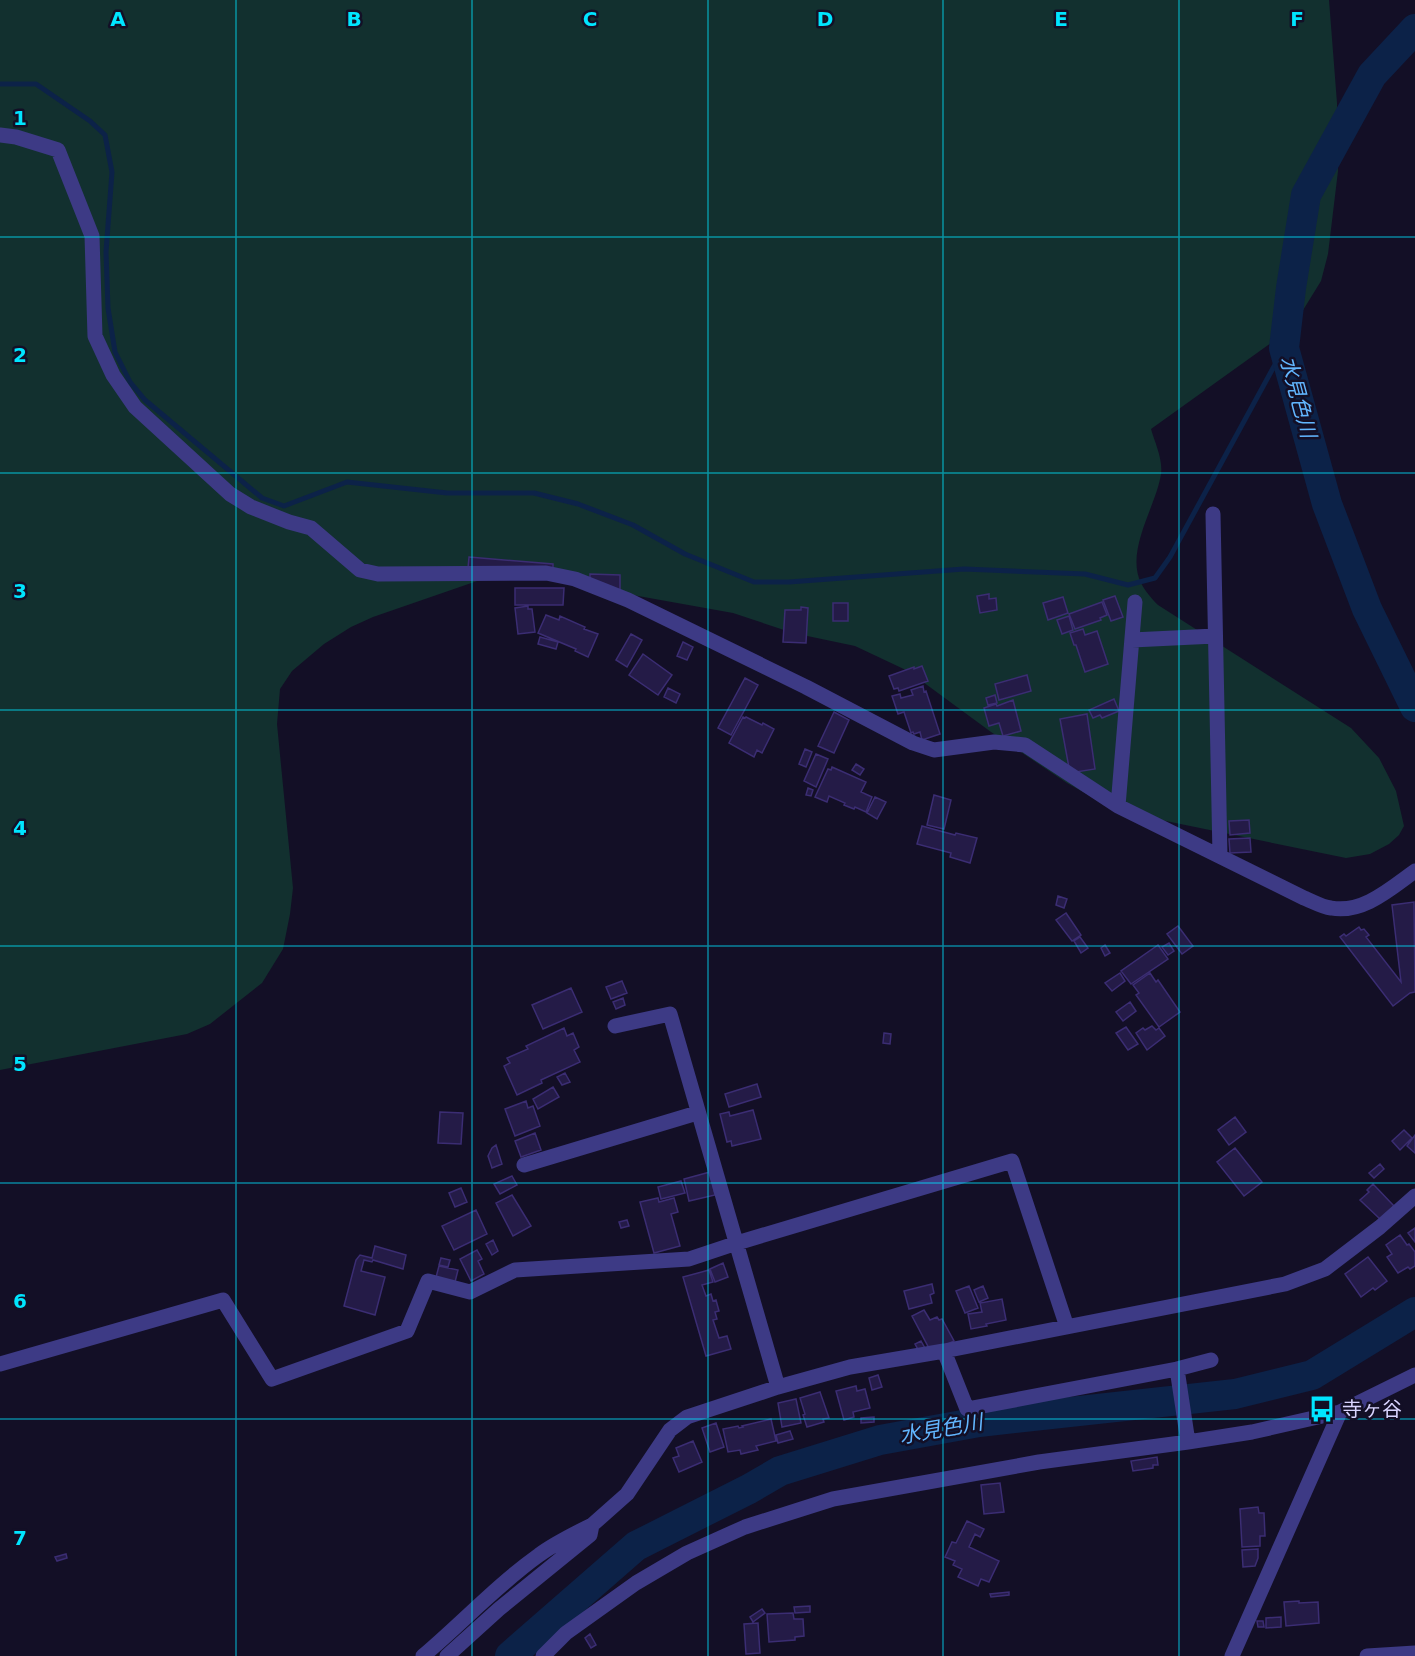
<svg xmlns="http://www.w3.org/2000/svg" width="1415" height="1656" viewBox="0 0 1415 1656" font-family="'DejaVu Sans','Noto Sans JP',sans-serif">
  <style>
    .green { fill: #12302f }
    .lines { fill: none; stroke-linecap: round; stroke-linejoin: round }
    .stream { stroke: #0c2248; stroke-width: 5 }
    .river { stroke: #0c2248; stroke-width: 30 }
    .building { fill: #241b47; stroke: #3b2d73; stroke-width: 1.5 }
    .minor { stroke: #3d3a85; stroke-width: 15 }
    .grid { fill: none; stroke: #00e5ff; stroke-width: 1.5; stroke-opacity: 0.55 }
    .labels { text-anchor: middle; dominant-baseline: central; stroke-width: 5; stroke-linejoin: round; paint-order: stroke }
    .poi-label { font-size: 20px; fill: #d9d4ff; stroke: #130f26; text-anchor: start }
    .water-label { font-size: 21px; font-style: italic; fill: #62b6ff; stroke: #130f26 }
    .grid-label { font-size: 20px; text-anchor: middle; font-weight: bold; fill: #00e5ff; stroke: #130f26; stroke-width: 5; stroke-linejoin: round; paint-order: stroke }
  </style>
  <rect width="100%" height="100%" fill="#130f26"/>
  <path class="green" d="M0,0H1329L1337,103L1338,171L1328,254L1321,281L1292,328L1151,429C1155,443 1163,459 1161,474C1156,507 1125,550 1141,583C1145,591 1152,599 1158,605L1351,728L1379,758L1396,791L1404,826L1399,835L1389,844L1370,854L1346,858L1117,811L1067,783L991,732L908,671L855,646L793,633L733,613L521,575L480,580L373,617L351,627L324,644L292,671L280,689L277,724L293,888L290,914L283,949L262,983L210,1024L187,1034L0,1070Z"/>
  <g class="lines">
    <path class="stream" d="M0,84H36L90,121L105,135L112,172L106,252L108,308L115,352L130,382L145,400L262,498L284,506L347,482L447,493H534L578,504L633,525L685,554L754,582H789L964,569L1085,574L1128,585L1155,578L1170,557L1284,348"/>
    <path class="river" d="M1415,29L1372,75L1306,195L1291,288L1284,348L1327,504L1367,609L1415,707
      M510,1656L636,1546L749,1489L780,1471L880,1440L979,1422L1235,1394L1312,1375L1415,1312"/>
  </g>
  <path class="building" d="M469,557L553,564V572L468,568Z
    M590,574L620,575V592L590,580Z
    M515,588H564L563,605H515Z
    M989,594V599L996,598L997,610L980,613L977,596Z
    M1115,596L1123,617L1111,621L1103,600Z
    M1063,597L1068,613L1048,620L1043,603Z
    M1102,602L1107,615L1100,618L1101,620L1075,629L1069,614Z
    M833,603H848V621H833Z
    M528,606V609H532L535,632L518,634L515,608Z
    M801,607L808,608L806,643L783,642L785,610H801Z
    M546,615L559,620L560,616L585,627L584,629L598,634L588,657L575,651L576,649L538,633Z
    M1069,616L1073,630L1062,634L1057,620Z
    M1083,629L1085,635L1097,631L1108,664L1085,672L1076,645H1074L1070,633Z
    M631,634L642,640L627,667L616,660Z
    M540,637L558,642L556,649L538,644Z
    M683,642L693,647L687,660L677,656Z
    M643,654L672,675L658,695L629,675Z
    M922,666L928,681L899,691L898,688L894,689L889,676L914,667V669Z
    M1027,675L1031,691L999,700L995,684Z
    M745,678L758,685L731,735L718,728Z
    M923,686L924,692L926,691L940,734L922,740L920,732L914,734L913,732L911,733L904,712L898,714L892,696L900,694L901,698L913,695L911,690Z
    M668,688L680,694L676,703L664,697Z
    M995,695L997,703L988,705L986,698Z
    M1114,699L1119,711L1102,718L1100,715L1093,718L1089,710Z
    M1013,700L1021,731L1003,736L999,723L989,726L984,708L996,704L997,706Z
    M834,712L849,720L834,753L818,746Z
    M1087,714L1095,769L1070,773L1060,719Z
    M743,717L745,718L746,717L762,725L763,723L774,729L762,753L757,750L754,757L729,743Z
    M805,749L812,752L806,767L799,764Z
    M816,754L828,759L816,787L804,781Z
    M856,764L864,769L860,775L852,770Z
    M832,767L866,782L861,792L872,797L866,812L855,807L854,809L844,805L845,803L829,796L827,802L815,797L828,769L831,770Z
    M808,788L813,790L811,796L806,795Z
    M934,795L951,800L944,829L927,825Z
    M875,797L886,802L877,819L867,813Z
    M1249,820L1250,833L1230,835L1229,821Z
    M922,826L955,835L956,833L977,838L970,863L950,857L951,853L917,844Z
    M1250,838L1251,852L1230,853L1229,839Z
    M1058,896L1067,899L1064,908L1056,905Z
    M1414,902L1415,992L1410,993L1393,1006L1340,937L1344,934L1346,936L1359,927L1361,930L1364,929L1369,935L1366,937L1401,982L1392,905Z
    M1066,913L1081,935L1072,941L1056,920Z
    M1178,926L1193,946L1182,954L1167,934Z
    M1080,937L1088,948L1081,953L1074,941Z
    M1169,943L1174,951L1168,955L1162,947Z
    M1105,945L1110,953L1105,956L1101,948Z
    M1158,945L1168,959L1131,984L1121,971Z
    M1120,973L1125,981L1112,991L1105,983Z
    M1150,973L1156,982L1158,980L1180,1012L1159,1027L1136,995L1139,993L1133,985Z
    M622,981L627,993L611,999L606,987Z
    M571,988L582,1012L543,1029L532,1005Z
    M623,998L625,1005L616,1009L613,1002Z
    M1130,1002L1136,1011L1123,1021L1116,1012Z
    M1152,1026L1156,1030L1159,1028L1165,1036L1147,1050L1136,1033L1143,1028L1145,1030Z
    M1126,1027L1138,1044L1128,1050L1116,1033Z
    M564,1028L567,1036L573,1033L579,1047L574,1050L580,1062L541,1080L542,1083L517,1095L504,1066L510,1063L507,1058L528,1049L526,1046Z
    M884,1033L891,1034L890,1044L883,1043Z
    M565,1073L570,1082L562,1085L557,1077Z
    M757,1084L761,1097L729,1107L725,1094Z
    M553,1087L559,1097L538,1109L533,1099Z
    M526,1101L528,1108L533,1106L540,1126L515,1136L505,1109Z
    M753,1110L761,1139L732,1146L731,1141L727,1142L720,1114L729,1112L730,1116Z
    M440,1112L463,1113L461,1144L438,1143Z
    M1235,1117L1246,1132L1229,1145L1218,1130Z
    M1404,1130L1412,1138L1400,1150L1392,1141Z
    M535,1133L541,1150L521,1157L515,1141Z
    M1415,1135V1153L1407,1146Z
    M496,1145L502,1164L492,1168L488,1156L492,1148Z
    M1235,1148L1262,1182L1244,1196L1217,1162Z
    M1380,1164L1384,1169L1374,1178L1369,1173Z
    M710,1172L715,1195L689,1201L684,1179Z
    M512,1176L517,1185L500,1194L494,1184Z
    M681,1181L685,1193L661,1199L658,1187Z
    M1373,1184L1394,1206L1381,1220L1360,1200L1369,1192L1367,1190Z
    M461,1188L467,1202L455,1207L449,1193Z
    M512,1195L531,1226L513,1236L496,1203Z
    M658,1198L659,1202L674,1198L678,1212L671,1214L680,1246L654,1253L640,1202Z
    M476,1210L487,1234L454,1250L442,1226Z
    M627,1220L629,1226L621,1228L619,1222Z
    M1415,1228V1242L1408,1233Z
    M1400,1235L1407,1245L1409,1244L1415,1252V1266L1410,1269L1408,1267L1398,1273L1387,1257L1392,1254L1386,1245Z
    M493,1240L498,1251L492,1255L486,1244Z
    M375,1246L406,1255L403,1269L373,1260L372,1262L364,1260L361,1271L385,1277L375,1315L344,1306L356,1260L360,1255L372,1258Z
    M477,1250L482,1259L478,1261L484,1274L471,1281L460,1259Z
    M1368,1257L1387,1281L1375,1290L1373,1288L1361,1297L1345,1274Z
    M441,1258L450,1260L448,1267L439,1265Z
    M723,1263L728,1277L715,1282L710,1269Z
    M439,1266L458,1270L454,1286L435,1281Z
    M709,1270L713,1282L702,1285L706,1296L711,1294L713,1301L716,1300L719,1311L715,1312L717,1319L713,1320L719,1338L727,1336L731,1349L706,1356L683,1277Z
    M932,1284L934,1293L930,1295L932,1303L909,1309L904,1291Z
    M969,1286L978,1308L965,1313L956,1291Z
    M983,1286L988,1298L979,1302L974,1290Z
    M1002,1299L1006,1320L986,1324L987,1326L971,1329L968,1314L982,1312L980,1303Z
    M924,1310L930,1320L937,1317L939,1320L942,1319L954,1341L931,1352L912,1316Z
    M921,1341L926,1350L920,1353L915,1344Z
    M878,1375L882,1387L872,1390L869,1378Z
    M856,1386L857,1391L865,1389L870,1408L853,1412L854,1417L844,1420L836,1391Z
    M820,1392L829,1418L823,1419L824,1422L807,1427L803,1415L805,1414L800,1398Z
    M796,1399L801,1423L782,1427L778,1403Z
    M874,1417V1422L861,1423V1418Z
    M771,1419L776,1441L756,1446L758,1450L741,1454L740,1450L728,1452L723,1429L738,1426L739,1428L743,1427L742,1426Z
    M716,1423L724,1447L710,1452L702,1428Z
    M790,1431L793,1439L778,1443L776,1435Z
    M693,1441L702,1462L679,1472L673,1458L679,1456L676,1448Z
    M1157,1457L1158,1465H1153V1468L1133,1471L1131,1461Z
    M1000,1483L1004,1512L984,1514L981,1485Z
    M1258,1507L1259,1513H1264L1265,1536H1260V1546L1242,1547L1240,1509Z
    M967,1521L984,1529L980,1537L975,1534L969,1547L999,1561L989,1582L981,1579L978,1586L958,1577L962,1569L953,1565L955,1561L945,1557L952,1542L956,1543Z
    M1258,1549V1558L1255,1566L1243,1567L1242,1550Z
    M66,1554L67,1558L57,1561L55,1557Z
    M1009,1592V1595L991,1597L990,1594Z
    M1299,1601V1603L1318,1602L1319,1623L1286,1626L1284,1602Z
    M810,1606V1612L795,1613L794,1607Z
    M762,1609L765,1613L753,1622L750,1617Z
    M793,1613L794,1619H803L804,1636L795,1637V1640L769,1642L767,1614Z
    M1281,1617V1627L1266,1628V1618Z
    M1257,1621H1263L1264,1627H1258Z
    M758,1623L760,1653L746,1654L744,1624Z
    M590,1634L596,1645L591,1648L585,1638Z"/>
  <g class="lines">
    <path class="minor" d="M0,135L16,137L58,150L92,236L95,336L113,375L135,407L230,494L251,507L289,522L311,528L360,570L378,574L546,573L575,579L628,600L806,687L913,743L934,750L994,742L1025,745L1118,806L1304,898C1312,901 1322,907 1331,908C1363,914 1391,888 1415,871
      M1213,514L1220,856
      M1132,640L1215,636
      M1118,806L1135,602
      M615,1026L670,1014L778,1387
      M524,1165L697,1113
      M944,1351L967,1409L1177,1369L1211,1360
      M0,1364L223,1300L272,1379L407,1331L428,1281L470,1292L515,1270L689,1259L737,1243L1012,1161L1067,1327
      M1177,1369L1188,1442
      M423,1656C462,1623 497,1585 539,1555C555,1543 574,1534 592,1525
      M447,1656L499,1609L590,1535L592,1525L627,1494L670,1430L687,1417L778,1387L850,1367L944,1351L1285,1284L1325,1269L1380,1227L1415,1196
      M543,1656L566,1633L636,1583L687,1553L745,1527L833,1499L1039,1462L1188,1442L1252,1432L1340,1412L1415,1375
      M1232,1656L1340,1412
      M1367,1656L1415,1653"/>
  </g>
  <path class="grid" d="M236,0V1656M472,0V1656M708,0V1656M943,0V1656M1179,0V1656M0,237H1415M0,473H1415M0,710H1415M0,946H1415M0,1183H1415M0,1419H1415"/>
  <defs>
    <g id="bus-bare" transform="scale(2.07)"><path d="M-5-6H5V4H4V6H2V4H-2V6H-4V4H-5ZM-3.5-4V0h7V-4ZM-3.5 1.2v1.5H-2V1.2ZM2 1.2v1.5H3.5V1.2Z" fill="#00e5ff" stroke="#130f26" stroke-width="2.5" paint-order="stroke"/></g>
  </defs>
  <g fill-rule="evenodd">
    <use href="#bus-bare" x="1322" y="1409"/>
  </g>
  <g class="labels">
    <g class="poi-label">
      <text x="1342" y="1409">寺ヶ谷</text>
    </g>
    <g class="water-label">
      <text transform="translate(1298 397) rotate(75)">水見色川</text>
      <text transform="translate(941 1429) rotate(-10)">水見色川</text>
    </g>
  </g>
  <g class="grid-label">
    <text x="118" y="26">A</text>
    <text x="354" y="26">B</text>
    <text x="590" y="26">C</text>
    <text x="825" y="26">D</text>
    <text x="1061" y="26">E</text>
    <text x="1297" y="26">F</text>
    <text x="20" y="125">1</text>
    <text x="20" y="362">2</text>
    <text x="20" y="598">3</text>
    <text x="20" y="835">4</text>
    <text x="20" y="1071">5</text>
    <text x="20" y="1308">6</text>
    <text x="20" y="1545">7</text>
  </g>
</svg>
